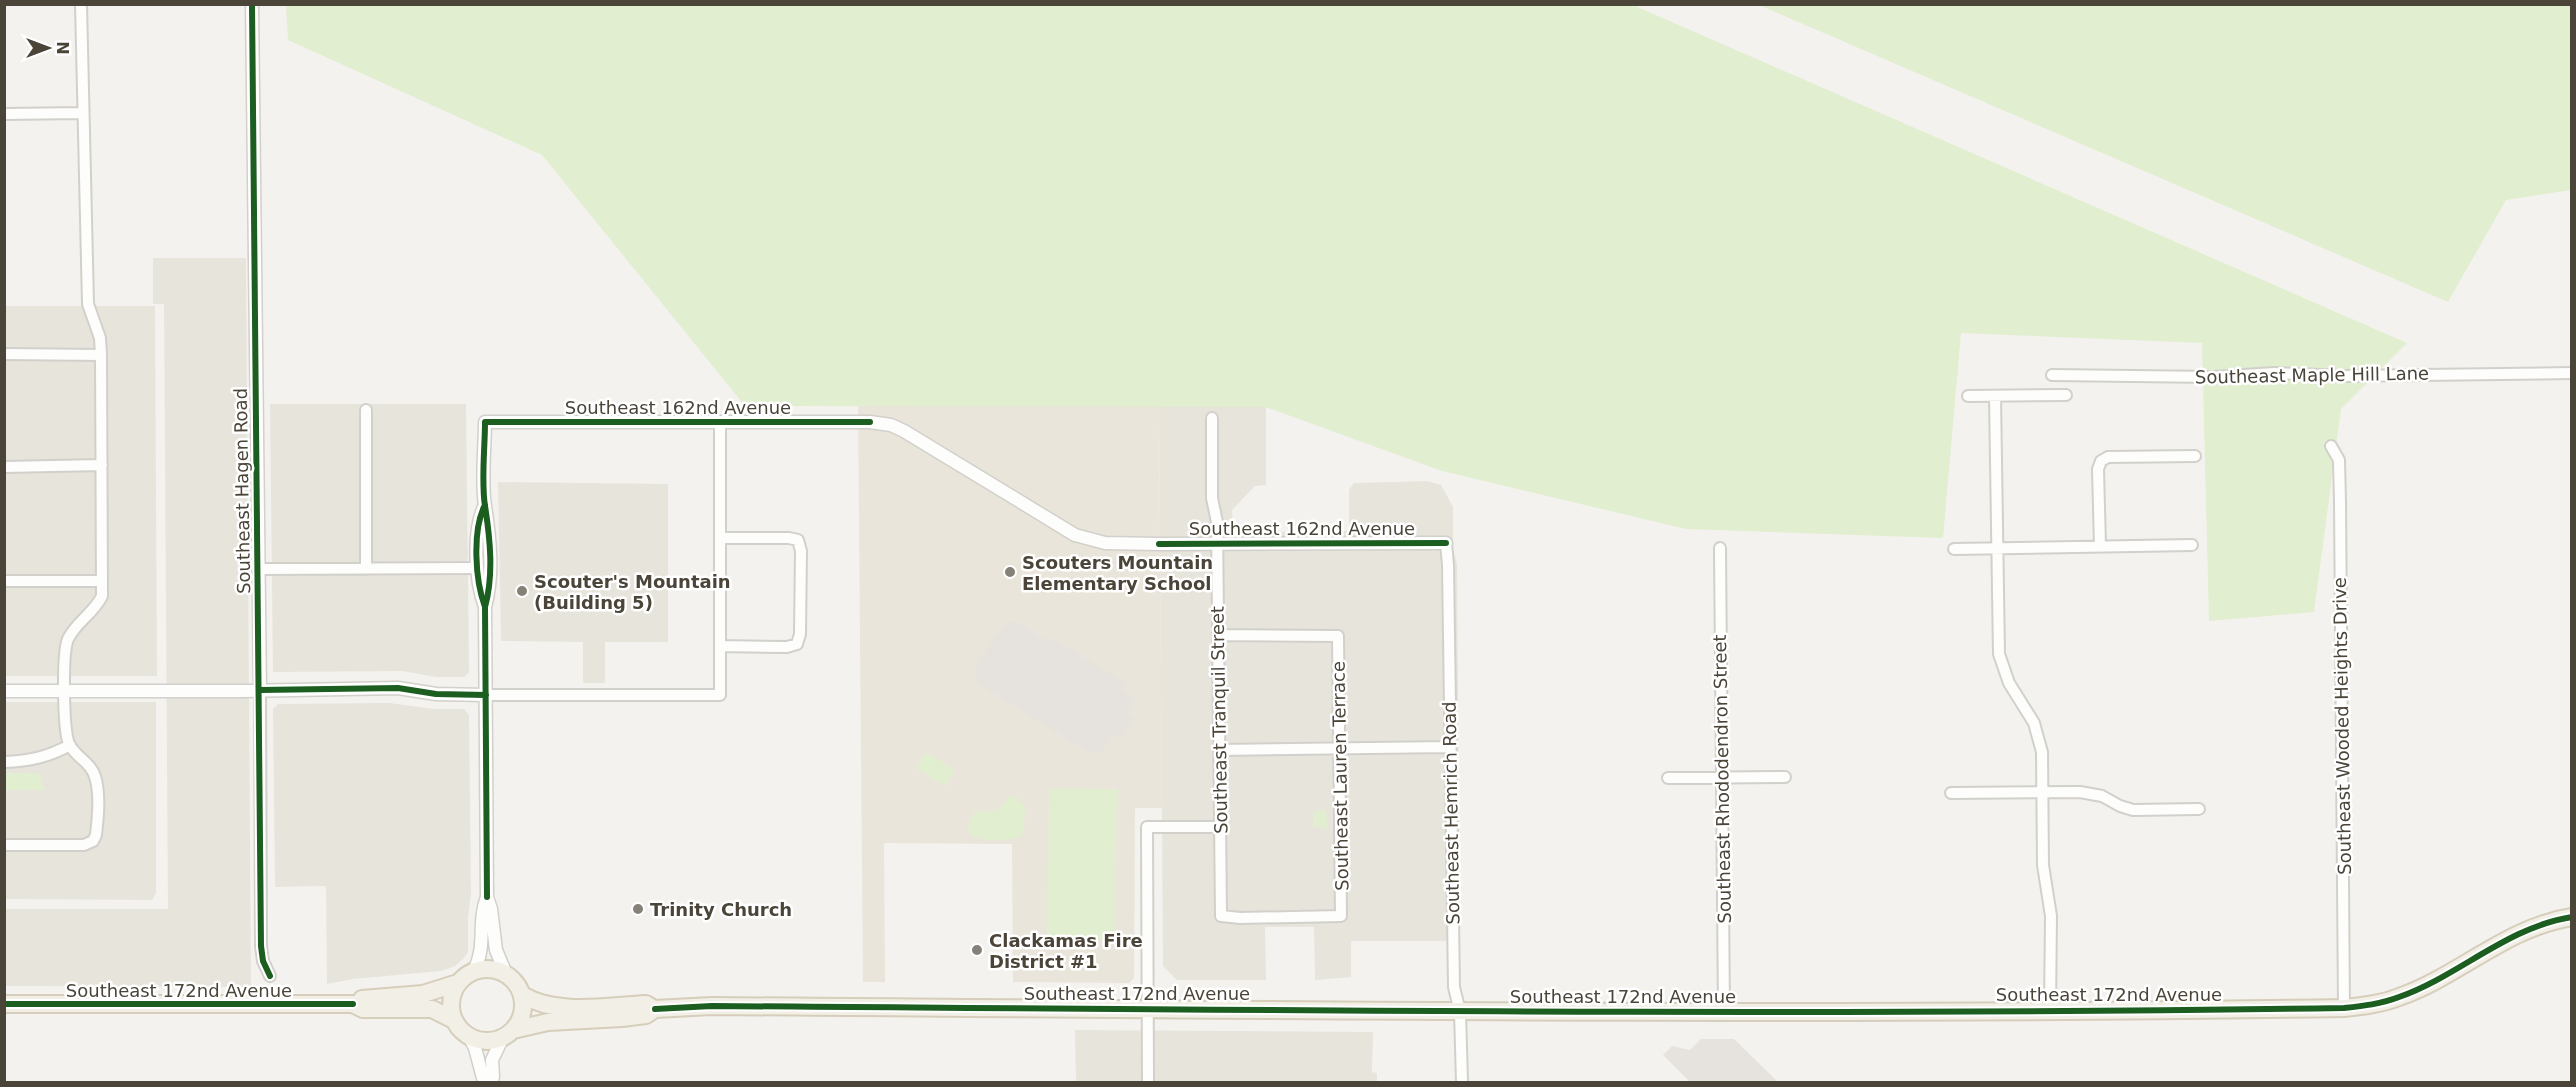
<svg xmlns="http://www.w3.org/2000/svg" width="2576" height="1087" viewBox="0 0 2576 1087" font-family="'DejaVu Sans',sans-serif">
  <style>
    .residential { fill: #e7e4dc }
    .education { fill: #eae5da }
    .green { fill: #e1eecf }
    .parking { fill: #e6e3df }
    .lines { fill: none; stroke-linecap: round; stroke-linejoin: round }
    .minor-casing { stroke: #d2d0cb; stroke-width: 14 }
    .tertiary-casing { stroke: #d2d0cb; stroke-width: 15 }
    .primary-casing { stroke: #d6cebb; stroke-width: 20 }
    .minor { stroke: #fdfdfc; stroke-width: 10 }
    .tertiary { stroke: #fdfdfc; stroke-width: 12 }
    .primary { stroke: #f2efe6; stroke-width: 16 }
    .cycleway-casing { stroke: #fff; stroke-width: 10 }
    .cycleway { stroke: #1b5e20; stroke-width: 6 }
    .poi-dot { fill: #868178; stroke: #fff; stroke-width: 2 }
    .labels { text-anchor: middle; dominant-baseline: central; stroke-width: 5; stroke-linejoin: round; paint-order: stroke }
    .street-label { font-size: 18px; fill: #4b4439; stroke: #fff }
    .poi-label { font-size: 18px; font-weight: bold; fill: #4b4439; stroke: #fff; text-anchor: start }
  </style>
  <rect width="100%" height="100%" fill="#f4f2ee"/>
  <path class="residential" d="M153,258H246L251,987L5,986V909H168L164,304H153Z
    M4,306H155L157,676H5Z
    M270,404H466L469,672L464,677H436L402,671L273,672Z
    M1159,405L1266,407V485L1255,486L1232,510L1233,527L1238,532L1349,531V490L1354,483L1427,481L1441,485L1453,507V549L1457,564L1460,941H1351V977L1315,980L1314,927H1265L1266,980H1177L1163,966Z
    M498,482L668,484V642H605V683H583V642L501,641Z
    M5,702H156V893L152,900L5,899Z
    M389,703L434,709H464L469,715L471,893L468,918V952L463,959L455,966L441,971L353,979L327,984L326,886L275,887L273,709L278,704Z
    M1075,1030L1373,1032L1372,1072L1377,1073V1082H1076Z"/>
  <path class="education" d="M1159,405L1162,808H1135L1134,978L1129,983L1013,982L1012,844L884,843L885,982H863L858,406Z"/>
  <path class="green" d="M286,5H1633L2407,343L2341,409L2314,612L2209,621L2202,343L1961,333L1943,538L1686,529L1442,471L1266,407L745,406L542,155L288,40Z
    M1759,5H2571V190L2506,200L2448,302Z
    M926,752L955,770L945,786L916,768Z
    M4,773H38L45,790H5Z
    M1049,788L1117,789L1115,940L1047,939Z
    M1010,795L1019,799L1025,807L1024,830L1021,836C1010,842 982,842 971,836L967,826L975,811C991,814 1002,809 1010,795Z
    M1317,810L1326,811L1327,828L1313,827V816Z"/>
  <path class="parking" d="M1016,622L1050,642L1053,638L1127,684L1123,691L1135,699L1126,713L1133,718L1120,739L1113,735L1102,752L1087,751L980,685L974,674L976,666L999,629L1006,623Z
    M1701,1039H1734L1778,1082H1690L1663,1055L1672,1046L1690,1050Z"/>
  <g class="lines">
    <g class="minor-casing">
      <path id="minor" d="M4,114L83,113
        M4,354L101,355
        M2052,375L2214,377L2274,373L2344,376L2572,373
        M1968,396L2066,395
        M1995,396L1999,654L2009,683L2034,723L2042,752L2043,865L2051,916L2050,1010
        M366,410V569
        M1212,418V498L1217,522L1221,916L1240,918L1341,916L1338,636L1218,635
        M2331,446L2339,460L2340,502L2344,1008
        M4,467L102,465
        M720,538H789L798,540L801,551L800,634L797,644L787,647L720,646
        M1446,543L1448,565L1454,987L1460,1012L1462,1082
        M2100,546L2098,469L2101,461L2108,457L2195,456
        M1720,548L1724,1011
        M1954,549L2192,545
        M258,569L478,568
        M4,581H102
        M260,690L261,946L263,961L270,976
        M486,695H720V422
        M1220,750L1450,747
        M4,762C30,761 48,757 70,745
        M1668,778L1785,777
        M1951,793L2080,792L2102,796L2120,806L2133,810L2199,809
        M4,845H84L93,841L96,835C98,817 100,797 96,780C92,762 76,758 69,744C63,729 62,653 68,639C76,622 94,613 102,596L101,355L100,338L88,304L81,4
        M1148,1082L1147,827H1220"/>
    </g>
    <g class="tertiary-casing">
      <path id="tertiary" d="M252,4L260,690
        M485,505C472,530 475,580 485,607
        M4,691H243L398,688L436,694L486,695
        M474,971C487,945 477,922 487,897
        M506,974L496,950L491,909L487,897L485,607C494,575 490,538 485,506C481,481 485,448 485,422H870L891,425L904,431L1075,535L1105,543L1159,544L1446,543
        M469,1036L475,1048L483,1078L493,1077L492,1060L503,1037"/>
    </g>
    <g class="primary-casing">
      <path id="primary" d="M451 1005a36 36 0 1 1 72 0a36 36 0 1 1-72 0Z
        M522,995C558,1016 606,1006 646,1004L654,1009
        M362,999L423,994L458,983
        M4,1004H353L363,1009H432L454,1020
        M513,1030L548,1022L622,1018L646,1015L655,1009L712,1006C1256,1010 1800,1016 2344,1008C2363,1006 2381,1004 2399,997C2459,976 2507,927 2572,917"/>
    </g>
    <use href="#minor" class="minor"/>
    <use href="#tertiary" class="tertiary"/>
    <use href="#primary" class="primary"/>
    <g class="cycleway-casing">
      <path id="cycleway" d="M252,4L261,946L263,961L270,976
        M485,505C472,530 475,580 485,607
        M1159,544L1446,543
        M260,690L398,688L436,694L486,695
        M487,897L485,607C494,575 490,538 485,506C481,481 485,448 485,422H870
        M4,1004H353
        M655,1009L712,1006C1256,1010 1800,1016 2344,1008C2363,1006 2381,1004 2399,997C2459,976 2507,927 2572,917"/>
    </g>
    <use href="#cycleway" class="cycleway"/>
  </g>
  <g class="poi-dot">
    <circle cx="1010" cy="572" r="6"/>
    <circle cx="522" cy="591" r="6"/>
    <circle cx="638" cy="909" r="6"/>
    <circle cx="977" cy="950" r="6"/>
  </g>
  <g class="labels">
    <g class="street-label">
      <text transform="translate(2312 375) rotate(-1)">Southeast Maple Hill Lane</text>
      <text x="678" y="407">Southeast 162nd Avenue</text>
      <text transform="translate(242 491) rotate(-91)">Southeast Hagen Road</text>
      <text x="1302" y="528">Southeast 162nd Avenue</text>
      <text transform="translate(1219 720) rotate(-91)">Southeast Tranquil Street</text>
      <text transform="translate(2342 726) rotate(-91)">Southeast Wooded Heights Drive</text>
      <text transform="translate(1340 776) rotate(-91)">Southeast Lauren Terrace</text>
      <text transform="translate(1722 779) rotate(-91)">Southeast Rhododendron Street</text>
      <text transform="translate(1451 813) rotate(-91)">Southeast Hemrich Road</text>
      <text x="179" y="990">Southeast 172nd Avenue</text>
      <text x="1137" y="993">Southeast 172nd Avenue</text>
      <text x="2109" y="994">Southeast 172nd Avenue</text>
      <text x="1623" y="996">Southeast 172nd Avenue</text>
    </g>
    <g class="poi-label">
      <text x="1022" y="562">Scouters Mountain<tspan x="1022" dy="21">Elementary School</tspan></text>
      <text x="534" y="581">Scouter's Mountain<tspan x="534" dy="21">(Building 5)</tspan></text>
      <text x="650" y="909">Trinity Church</text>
      <text x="989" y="940">Clackamas Fire<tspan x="989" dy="21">District #1</tspan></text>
    </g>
  </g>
  <rect width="2576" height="1087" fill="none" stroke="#4b4439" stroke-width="12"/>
  <g transform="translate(48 48) rotate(90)" stroke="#ffffff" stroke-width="4.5" paint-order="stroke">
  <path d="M0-4.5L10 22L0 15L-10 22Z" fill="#4b4439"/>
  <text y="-9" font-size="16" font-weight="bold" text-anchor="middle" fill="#4b4439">N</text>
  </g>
</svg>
